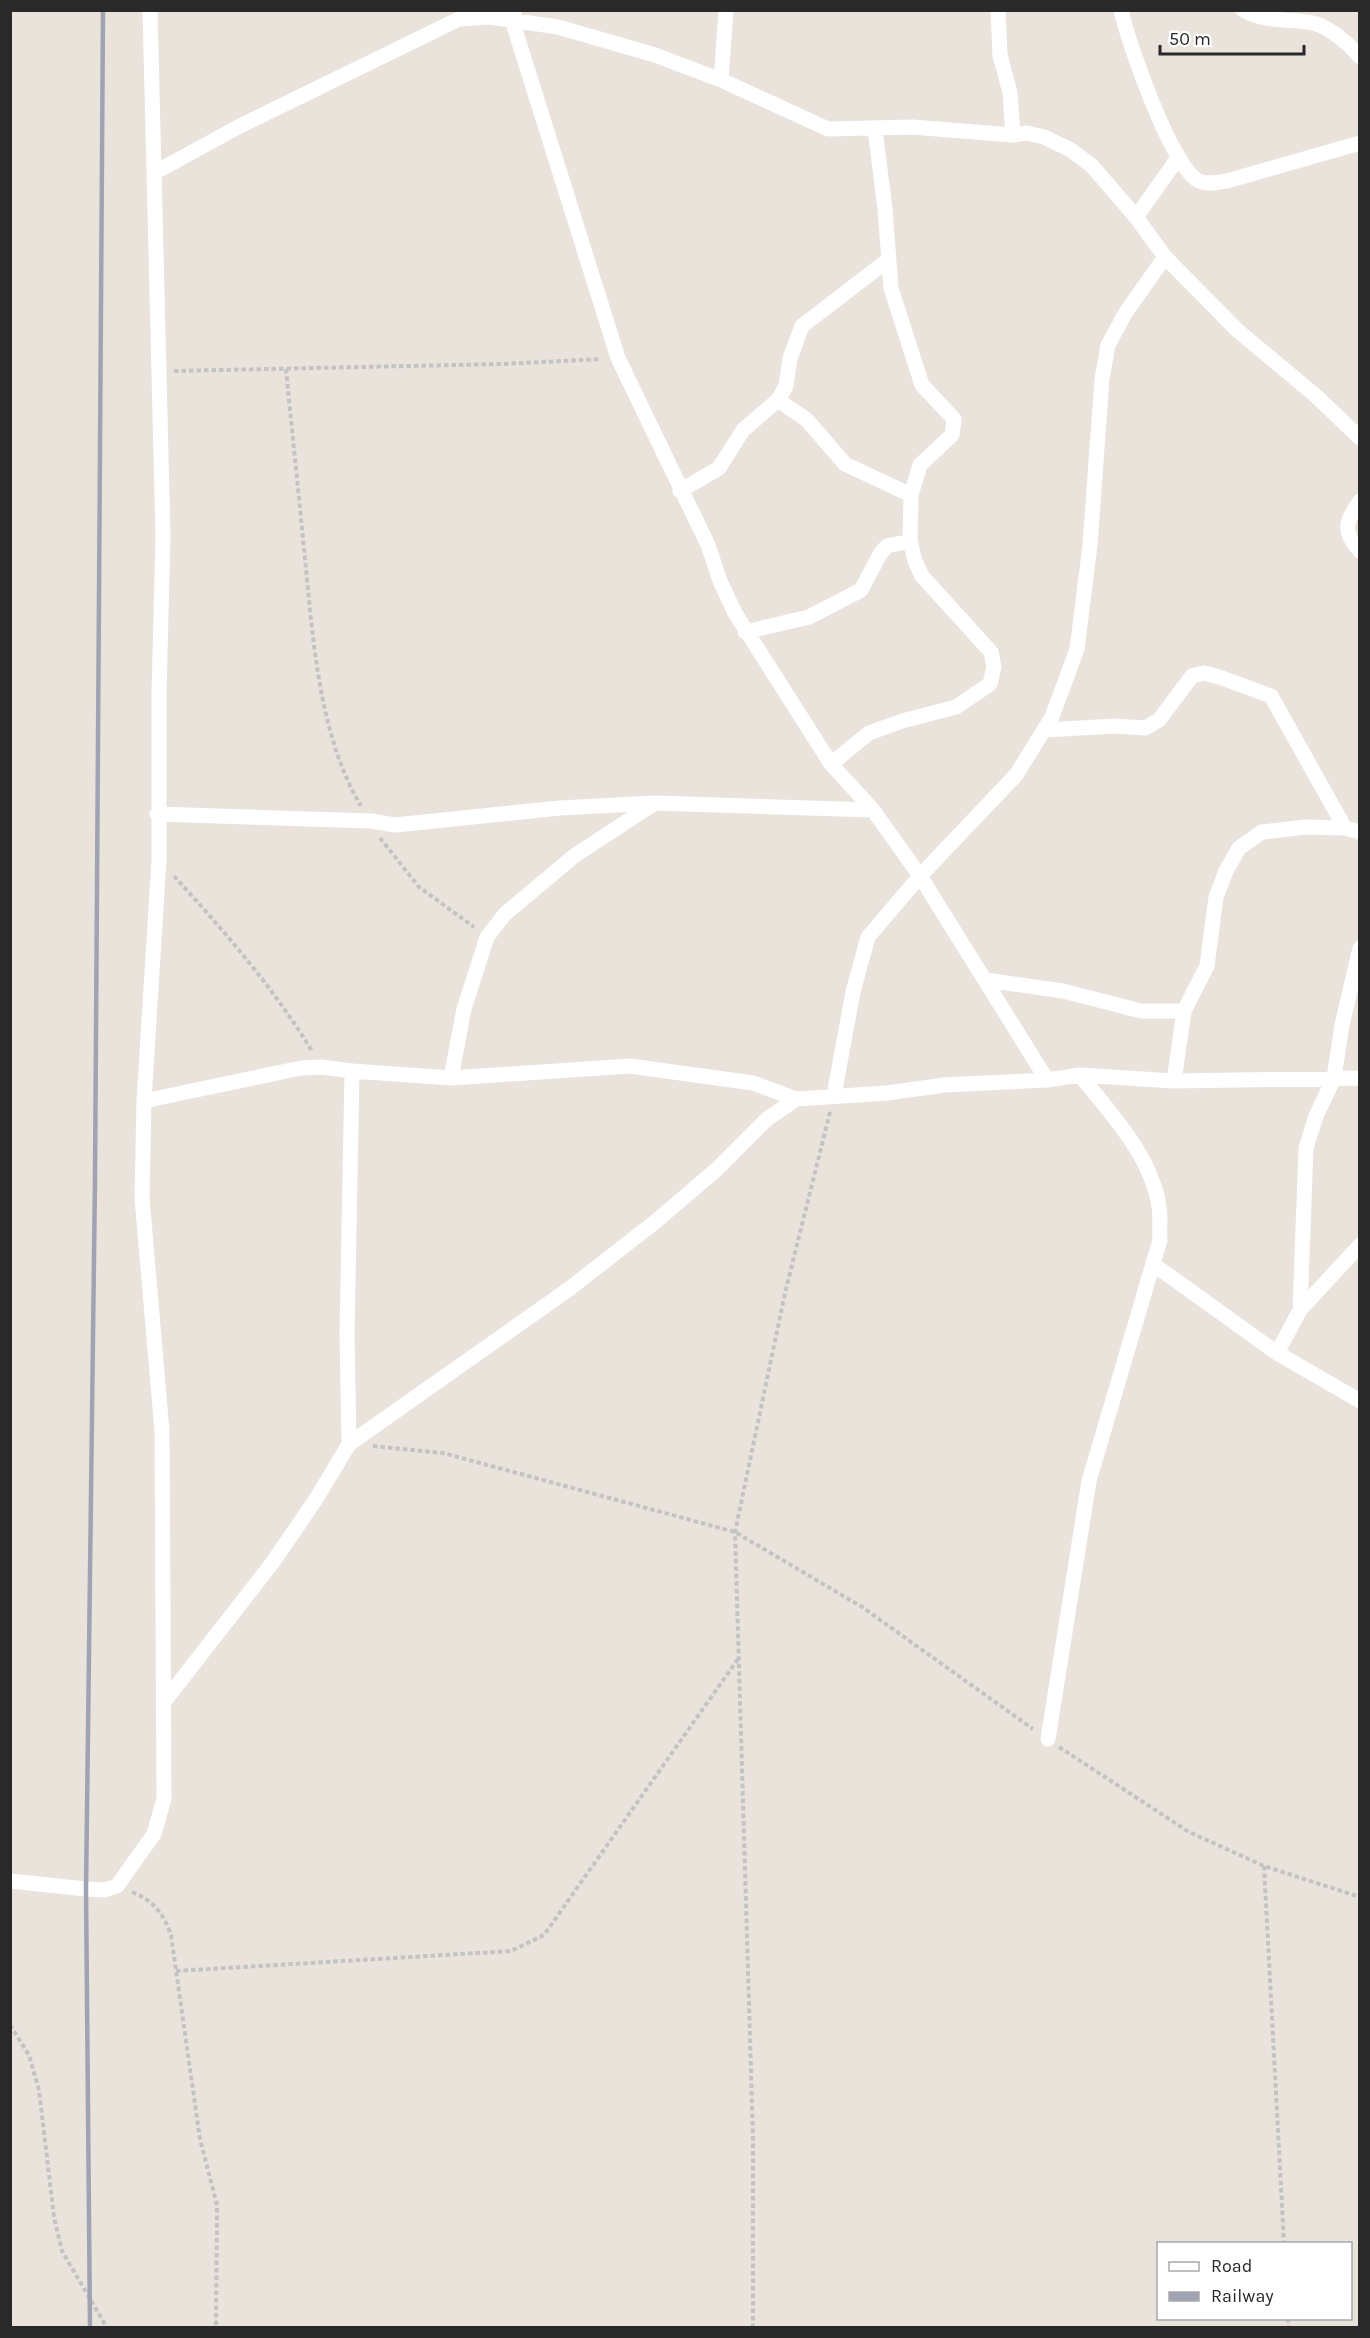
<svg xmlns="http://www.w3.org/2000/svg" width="1370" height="2338" viewBox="0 0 1370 2338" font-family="Karla,sans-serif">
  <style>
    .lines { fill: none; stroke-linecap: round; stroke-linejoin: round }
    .path { stroke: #c3c3c3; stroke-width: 4; stroke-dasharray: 4.5 3; stroke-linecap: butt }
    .street { stroke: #fff; stroke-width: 15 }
    .rail { stroke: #a0a3b1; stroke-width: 4.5 }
  </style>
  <rect width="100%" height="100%" fill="#e9e3dc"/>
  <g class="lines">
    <path class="path" d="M286,369C292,432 299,496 305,559C313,639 319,736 361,806
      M174,371L502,364L601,359
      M380,838L419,887L474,927
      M174,876C224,931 273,987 312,1051
      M373,1446L443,1453L735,1532L862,1607L1033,1729
      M1059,1747L1189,1832L1264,1866L1360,1897
      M1264,1866L1284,2244
      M132,1892C154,1901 163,1913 171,1935L200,2139L217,2205L216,2328
      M176,1971L511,1951L544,1935L738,1659
      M10,2025L29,2055L39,2090L54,2217L62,2251L107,2328
      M1288,2318L1289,2328
      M753,2328V2139L735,1532L785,1293L830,1112"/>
    <path class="street" d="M998,10L1000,55L1010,93L1013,135
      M1121,10C1128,42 1172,169 1199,181C1208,185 1218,182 1227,181L1360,143
      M1243,10C1266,23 1288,18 1313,23C1330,27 1349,44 1360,57
      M514,13L512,20L618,358L708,545L720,581L735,613L831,764L873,810L920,876L1047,1080
      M721,80L726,10
      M154,173L238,127L459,19L489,17L558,27L655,55L721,80L828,129L912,127L1013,135L1027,133L1044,137L1071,150L1092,166L1136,217L1165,257L1237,330L1316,396L1360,438
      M1136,217L1178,158
      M778,400L807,420L845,464L911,495
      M680,491L719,468L743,430L778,400L786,386L790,358L802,326L888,260
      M1360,501C1345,521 1342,532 1360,551
      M745,632L809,617L861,590L880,554L887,546L910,541
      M1046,730L1114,726L1145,728L1159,720L1192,676L1204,673L1219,677L1271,696L1345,828
      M831,764L869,733L902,721L956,707L990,684L994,667L991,652L922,576L915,561L910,541L911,495L920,465L952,435L954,419L922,385L891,288L885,209L875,129
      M157,814L371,821L395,825L560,808L655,803L873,810
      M986,980L1063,991L1141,1011H1184
      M451,1078L464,1009L487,937L505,914L574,856L655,803
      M1174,1081L1184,1011L1207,966L1216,897L1226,871L1239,848L1262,832L1306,827L1345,828L1360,832
      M834,1095L853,992L868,937L920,876L1016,775L1052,717L1077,649L1090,545L1102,379L1108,345L1126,312L1165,257
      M144,1101L301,1068L322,1067L352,1071
      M1153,1264L1277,1353L1360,1401
      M1300,1310L1360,1245
      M1277,1353L1300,1310L1306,1148L1316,1116L1334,1078L1342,1025L1360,948
      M349,1444L347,1335L352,1071L451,1078L630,1066L753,1083L796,1099L887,1093L944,1085L1047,1080L1080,1075L1174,1081L1360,1078
      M164,1702L273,1562L316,1499L349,1444L569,1289L655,1222L716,1170L767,1119L796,1099
      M1048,1739L1089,1481L1160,1240C1159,1229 1161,1217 1159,1207C1152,1156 1110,1113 1080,1075
      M10,1881L86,1889L105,1890L117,1886L154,1834L164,1799L162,1431L142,1198L144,1101L159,860V694L163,536L150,10"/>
    <path class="rail" d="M90,2328L86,1889L95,1179L103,10"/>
  </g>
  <rect width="1370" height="2338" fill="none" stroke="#292929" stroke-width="24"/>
  <rect x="1157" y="2242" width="195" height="78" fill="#ffffff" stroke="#a9a9a9" stroke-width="1.5"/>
  <rect x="1169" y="2262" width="30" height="9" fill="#ffffff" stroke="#a9a9a9" stroke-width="1.5"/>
  <text x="1211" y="2272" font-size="18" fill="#292929">Road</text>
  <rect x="1169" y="2292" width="30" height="9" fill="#a0a3b1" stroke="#a9a9a9" stroke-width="1.5"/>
  <text x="1211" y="2302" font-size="18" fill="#292929">Railway</text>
  <path d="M1160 45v9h144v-9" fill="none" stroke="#292929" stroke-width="3"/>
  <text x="1169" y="45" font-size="18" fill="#292929" stroke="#ffffff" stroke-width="4.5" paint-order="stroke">50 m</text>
</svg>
